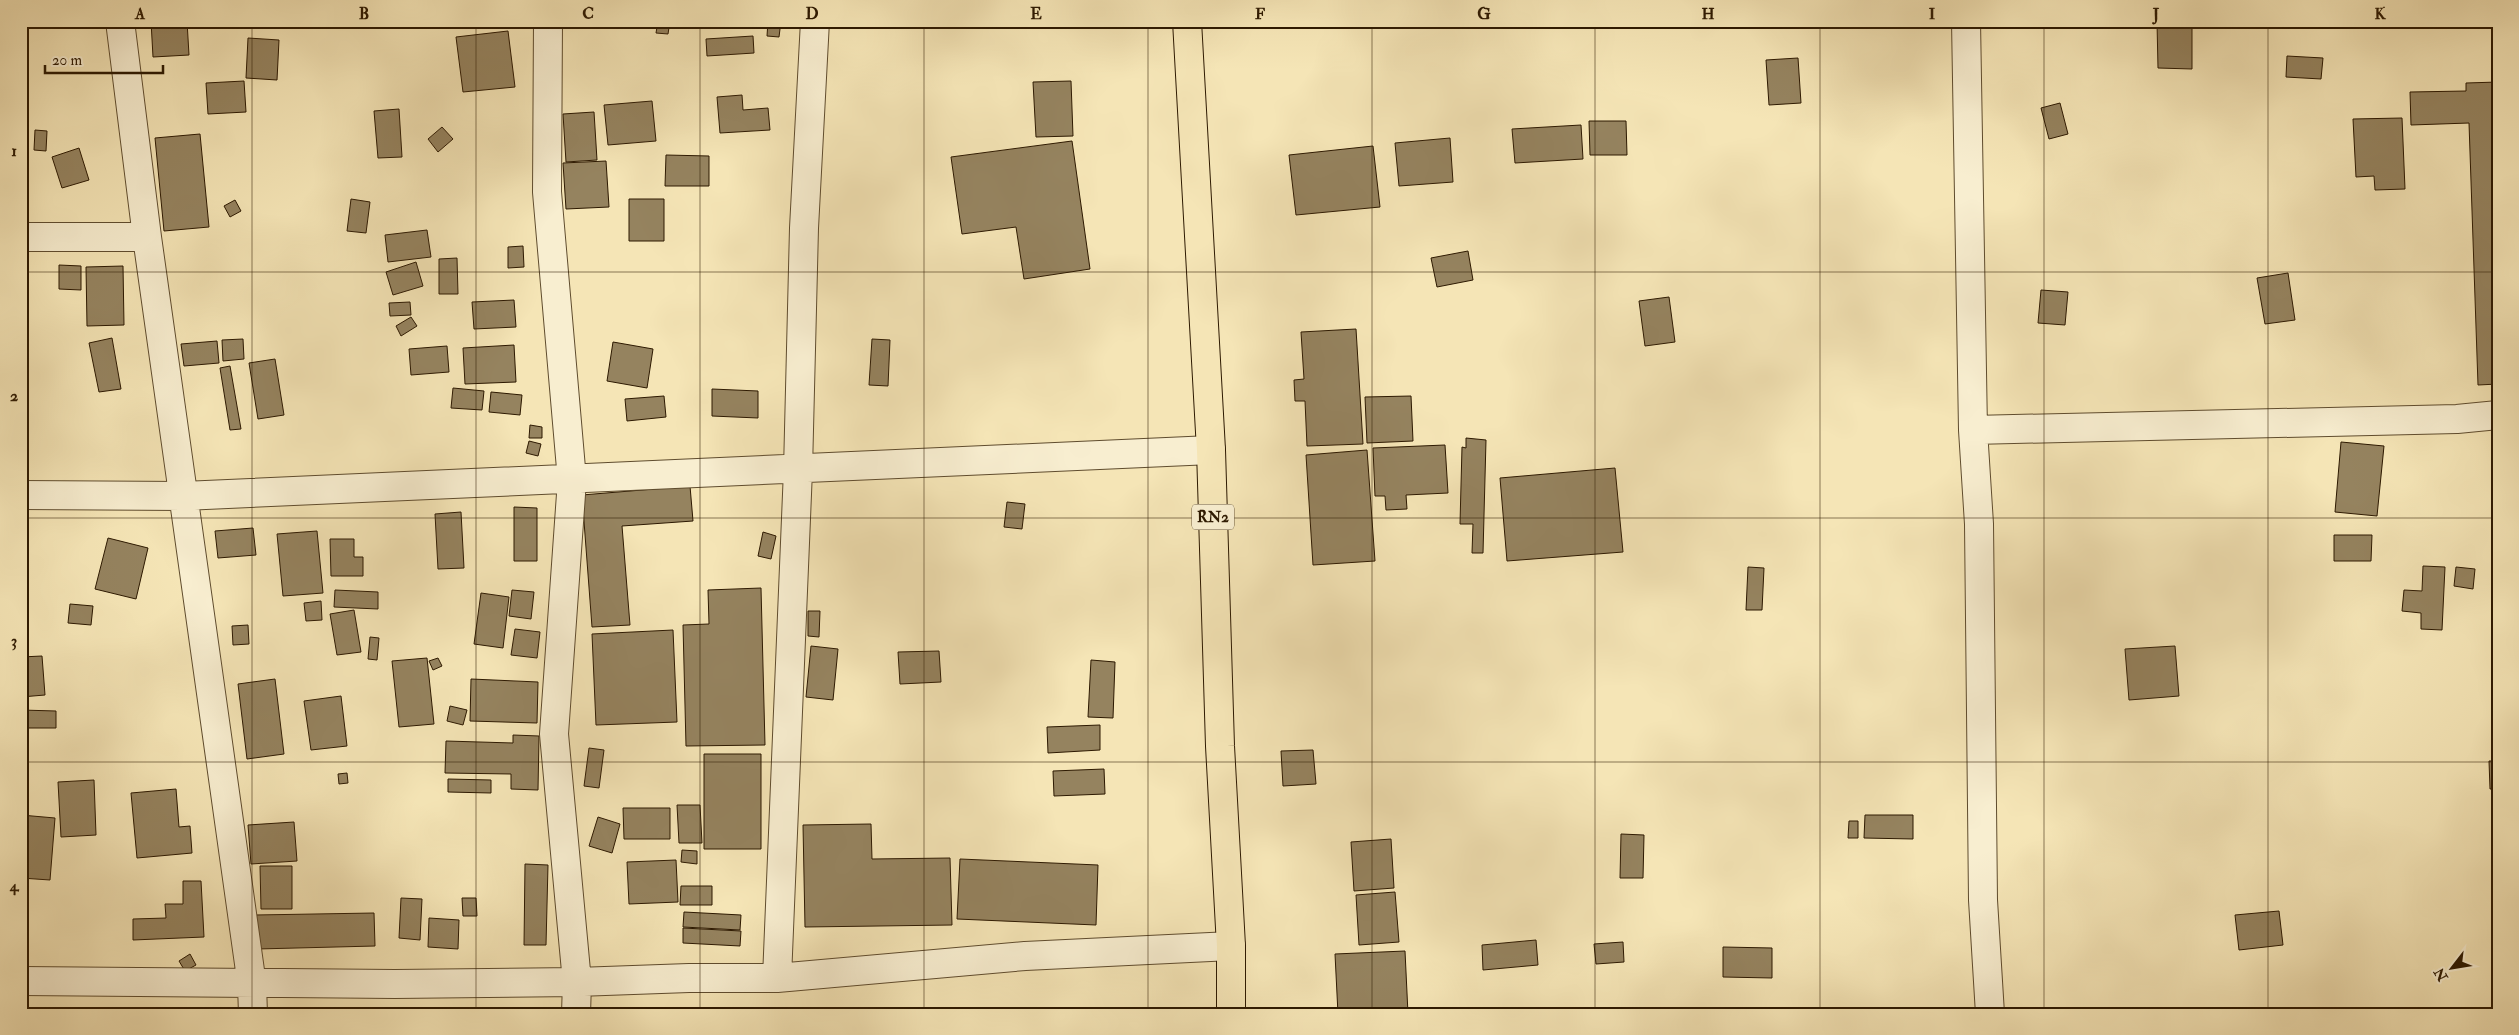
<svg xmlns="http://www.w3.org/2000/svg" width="2519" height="1035" viewBox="0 0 2519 1035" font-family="'IM FELL Double Pica',serif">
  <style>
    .building { fill: #95835f; stroke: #2d1901 }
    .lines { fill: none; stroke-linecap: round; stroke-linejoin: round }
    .street-casing { stroke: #5f4c2e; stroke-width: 30 }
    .highway-casing { stroke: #2d1901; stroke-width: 30 }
    .street { stroke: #f8eed0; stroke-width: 28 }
    .highway { stroke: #f5e5b6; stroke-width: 28 }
    .grid { fill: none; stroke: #2d1901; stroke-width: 1; stroke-opacity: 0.55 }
    .labels { text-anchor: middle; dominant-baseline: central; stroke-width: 4; stroke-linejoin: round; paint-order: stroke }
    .shield { fill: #f8eed0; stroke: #6a593f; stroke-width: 1 }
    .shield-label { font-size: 15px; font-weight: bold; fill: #2d1901 }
    .neatline { fill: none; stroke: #2d1901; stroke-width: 2 }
    .grid-label { font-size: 16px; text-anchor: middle; font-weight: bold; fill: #2d1901 }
  </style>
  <rect width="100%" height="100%" fill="#f5e5b6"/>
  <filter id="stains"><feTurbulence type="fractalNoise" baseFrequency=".004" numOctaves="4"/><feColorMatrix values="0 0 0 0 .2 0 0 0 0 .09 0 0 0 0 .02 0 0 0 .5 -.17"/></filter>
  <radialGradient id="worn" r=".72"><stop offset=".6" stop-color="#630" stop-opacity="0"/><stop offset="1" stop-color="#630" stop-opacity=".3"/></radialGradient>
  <path class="building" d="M151,21H187L189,55L153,57Z
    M658,21H670L668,34L656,33Z
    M768,21H781L779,37L767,36Z
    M2157,22L2192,23V69L2158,68Z
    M508,31L515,87L463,92L456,37Z
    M753,36L754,53L707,56L706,39Z
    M248,38L279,40L277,80L246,78Z
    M2287,56L2323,58L2321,79L2286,77Z
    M1798,58L1801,103L1769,105L1766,60Z
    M244,81L246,112L208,114L206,83Z
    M1071,81L1073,136L1036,137L1033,82Z
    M2498,82V384L2478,385L2469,123L2411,125L2410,92L2466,91V83Z
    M742,95L743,110L768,108L770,130L720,133L717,97Z
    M652,101L656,141L608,145L604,105Z
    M2060,103L2068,134L2049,139L2041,108Z
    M399,109L402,157L378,158L374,111Z
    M594,112L597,160L566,162L563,114Z
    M2402,118L2405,189L2375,190L2374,176L2356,177L2353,119Z
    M1589,121H1626L1627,155H1590Z
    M25,125L28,142L21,143V126Z
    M1581,125L1583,159L1515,163L1512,129Z
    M442,127L453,139L438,152L428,139Z
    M35,130L47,131L46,151L34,150Z
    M200,134L209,227L164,231L155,138Z
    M1450,138L1453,182L1399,186L1395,143Z
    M1072,141L1090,269L1024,279L1016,227L962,234L951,157Z
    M1373,146L1380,207L1296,215L1289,155Z
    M79,148L89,180L62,188L52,157Z
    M666,155L709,156V186H665Z
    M606,161L609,207L566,209L563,163Z
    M351,199L370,202L366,233L347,231Z
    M629,199H664V241H629Z
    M235,200L241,211L230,217L224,206Z
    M427,230L431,257L388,262L385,235Z
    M523,246L524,267L508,268V247Z
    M1468,251L1473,280L1437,287L1431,258Z
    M457,258L458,294H439V259Z
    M416,262L423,286L393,295L386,272Z
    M59,265L81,266V290L59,289Z
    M123,266L124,325L87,326L86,267Z
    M2288,273L2295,320L2265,324L2257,278Z
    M2041,290L2068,292L2065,325L2038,323Z
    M1669,297L1675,342L1645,346L1639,301Z
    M514,300L516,327L474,329L472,302Z
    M410,302L411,315L390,316L389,303Z
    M411,317L417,326L401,336L396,326Z
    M1356,329L1363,444L1307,446L1305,401H1295L1294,380L1304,379L1301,332Z
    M112,338L121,389L99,392L89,343Z
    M243,339L244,359L223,361L222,340Z
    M872,339L890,340L888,386L869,385Z
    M217,341L219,363L184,366L181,344Z
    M613,342L653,349L647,388L607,381Z
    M514,345L516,382L465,384L463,348Z
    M447,346L449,372L411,375L409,349Z
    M275,359L284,415L258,419L249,363Z
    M230,366L241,429L230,430L220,368Z
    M453,388L484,391L482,410L451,408Z
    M712,389L758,391V418L712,416Z
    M491,392L522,395L520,415L489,412Z
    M664,396L666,417L627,421L625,399Z
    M1411,396L1413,441L1367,443L1365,397Z
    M530,425L542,427V438H529Z
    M1466,438L1486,440L1483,553H1472L1473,524H1460L1462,447L1466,448Z
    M529,441L541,444L538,456L526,453Z
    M2341,442L2384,446L2377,516L2335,512Z
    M1445,445L1448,493L1406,495L1407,509L1386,510L1385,496H1375L1373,448Z
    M1367,450L1375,561L1313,565L1306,455Z
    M1615,468L1623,552L1507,561L1500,478Z
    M690,486L693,521L622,526L630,625L592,627L582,495Z
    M1007,502L1025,504L1022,529L1004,527Z
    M514,507L537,508V561H514Z
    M461,512L464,568L438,569L435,514Z
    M253,528L256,555L218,558L215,531Z
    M317,531L323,593L283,596L277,534Z
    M763,532L776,536L771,559L758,556Z
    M2334,535H2372L2371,561H2334Z
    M108,538L148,548L136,599L95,589Z
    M330,539H354V557H363V576H331Z
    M2423,566L2445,567L2442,630L2421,629V613L2402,611L2404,590L2422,591Z
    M1748,567L1764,568L1762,610H1746Z
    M2456,567L2475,569L2473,589L2454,586Z
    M761,588L765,745L686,746L683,625L709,624L708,590Z
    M335,590L378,592V609L334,607Z
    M512,590L534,592L531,619L509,616Z
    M481,593L509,597L503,648L474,644Z
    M321,601L322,620L306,621L304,603Z
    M70,604L93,606L91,625L68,623Z
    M354,610L361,652L337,655L330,614Z
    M808,611H820L819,637L808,636Z
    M248,625L249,644L233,645L232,626Z
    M515,629L540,632L537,658L511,655Z
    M673,630L677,722L596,725L592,634Z
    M370,637L379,638L377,660L368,659Z
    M811,646L838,649L833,700L806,697Z
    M2175,646L2179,696L2129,700L2125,649Z
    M939,651L941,682L900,684L898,652Z
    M42,656L45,695L21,697V657Z
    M427,658L434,724L399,727L392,661Z
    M438,658L442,666L433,670L429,661Z
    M1091,660L1115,662L1113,718L1088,717Z
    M275,679L284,754L247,759L238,684Z
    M471,679L538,682L537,723L470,721Z
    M341,696L347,746L311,750L304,701Z
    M450,706L467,710L463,725L447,721Z
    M21,710L56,711V728H21Z
    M1100,725V750L1048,753L1047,727Z
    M513,735L539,736L538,790L511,789V774L445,773L446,741L513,743Z
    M589,748L604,750L599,788L584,786Z
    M1313,750L1316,784L1283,786L1281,751Z
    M704,754H761V849H704Z
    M2489,761H2498V789H2490Z
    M1104,769L1105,794L1054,796L1053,771Z
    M347,773L348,783L339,784L338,774Z
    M448,779L491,780V793L448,792Z
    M94,780L96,835L61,837L58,782Z
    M176,789L179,827L190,826L192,853L137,858L131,793Z
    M677,805H700L702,843H679Z
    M623,808H670V839H624Z
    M21,815L55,818L50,880L21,878Z
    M1865,815H1913V839L1864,838Z
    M598,817L620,824L612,853L589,846Z
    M1849,821H1858V838H1848Z
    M294,822L297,861L251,864L248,825Z
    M871,824L872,859L950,858L952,925L805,927L803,825Z
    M1621,834L1644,835L1643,878H1620Z
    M1391,839L1394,888L1354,891L1351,842Z
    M682,850L697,851V864L681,862Z
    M960,859L1098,865L1096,925L957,919Z
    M676,860L678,902L629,904L627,862Z
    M525,864L548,865L546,945H524Z
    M260,866H292V909H261Z
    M183,881H201L204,937L133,940V919L166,918L165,904H183Z
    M681,886H712V905H680Z
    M1395,892L1399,942L1359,945L1356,895Z
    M401,898L422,899L420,940L399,938Z
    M462,898H476L477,916H463Z
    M2279,911L2283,945L2239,950L2235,915Z
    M684,912L741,915L740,930L683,927Z
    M374,913L375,946L257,949L255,915Z
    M429,918L459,920L458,949L428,947Z
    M683,928L741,931L740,946L683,943Z
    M1536,940L1538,965L1483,970L1482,945Z
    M1623,942L1624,962L1596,964L1594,944Z
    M1723,947L1772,948V978L1723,977Z
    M1405,951L1408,1014H1338L1335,954Z
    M190,954L196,965L185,971L179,961Z
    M290,1008L310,1010L309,1014H290Z"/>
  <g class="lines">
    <g class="street-casing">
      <path id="street" d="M120,21L147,237L252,985L253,1014
        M548,21L547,192L572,480L554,734L577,982L576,1014
        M1966,21L1973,430L1979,524L1983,900L1990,1014
        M21,237H147
        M1973,430L2457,419L2498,415
        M21,495L183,496L1211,450
        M777,978L798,470L804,228L815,21
        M21,981L395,984L577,982L689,978H777L1025,956L1231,946"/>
    </g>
    <g class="highway-casing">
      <path id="highway" d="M1187,21L1211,450L1220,746L1231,946V1014"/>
    </g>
    <use href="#street" class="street"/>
    <use href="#highway" class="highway"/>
  </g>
  <path class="grid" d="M252,21V1014M476,21V1014M700,21V1014M924,21V1014M1148,21V1014M1372,21V1014M1595,21V1014M1820,21V1014M2044,21V1014M2268,21V1014M21,272H2498M21,518H2498M21,762H2498"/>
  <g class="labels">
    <rect class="shield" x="1192" y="504.5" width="42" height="25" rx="4"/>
    <g class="shield-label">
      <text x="1213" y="517">RN2</text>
    </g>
  </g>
  <rect width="2519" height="1035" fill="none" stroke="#f5e5b6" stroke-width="55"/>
  <g transform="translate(2452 968) rotate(239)" stroke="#f8eed0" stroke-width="4" paint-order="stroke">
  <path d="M0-4L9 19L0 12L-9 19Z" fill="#2d1901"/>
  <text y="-8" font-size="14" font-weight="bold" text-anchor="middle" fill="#2d1901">N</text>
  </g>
  <path d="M45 65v8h118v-8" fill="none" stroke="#2d1901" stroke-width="2.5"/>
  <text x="52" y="65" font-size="15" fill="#2d1901" stroke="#f8eed0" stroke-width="4" paint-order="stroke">20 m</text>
  <rect x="28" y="28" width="2464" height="980" class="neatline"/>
  <g class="grid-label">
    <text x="140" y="19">A</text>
    <text x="364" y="19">B</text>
    <text x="588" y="19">C</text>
    <text x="812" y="19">D</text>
    <text x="1036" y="19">E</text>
    <text x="1260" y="19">F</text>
    <text x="1484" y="19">G</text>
    <text x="1708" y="19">H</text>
    <text x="1932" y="19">I</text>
    <text x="2156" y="19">J</text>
    <text x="2380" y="19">K</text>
    <text x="14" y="156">1</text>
    <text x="14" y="401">2</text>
    <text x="14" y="646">3</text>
    <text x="14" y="891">4</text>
  </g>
  <rect width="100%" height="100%" filter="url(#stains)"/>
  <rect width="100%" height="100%" fill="url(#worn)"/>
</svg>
